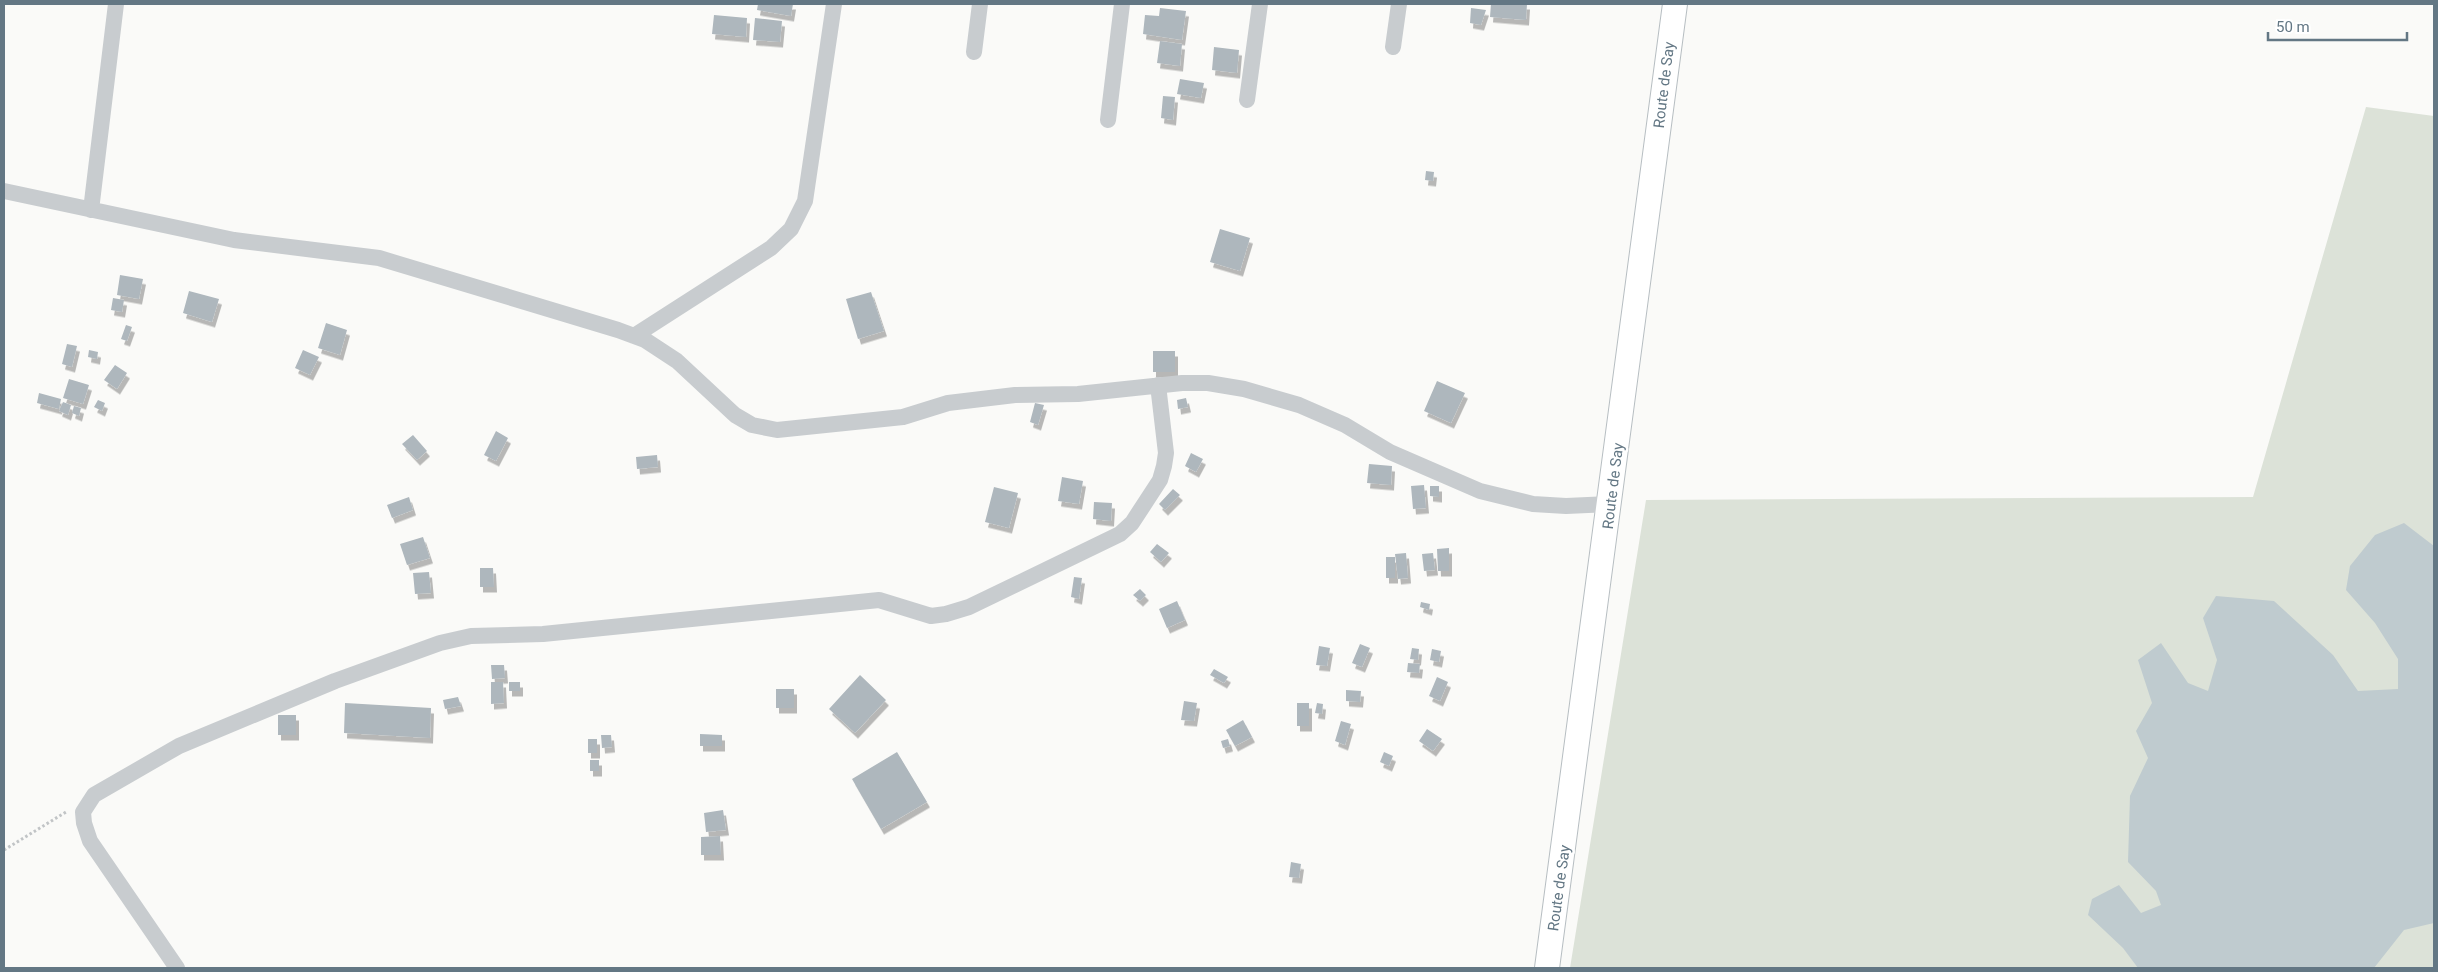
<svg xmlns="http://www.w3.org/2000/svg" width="2438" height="972" viewBox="0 0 2438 972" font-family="Roboto,sans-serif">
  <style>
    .green { fill: #dce2d8 }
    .water { fill: #bfcbcf }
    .building { fill: #aeb7bd; filter: url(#shadow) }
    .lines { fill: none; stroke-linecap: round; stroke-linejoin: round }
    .secondary-casing { stroke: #b7bec2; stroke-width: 26 }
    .path { stroke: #c1c4c6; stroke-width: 3; stroke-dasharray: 2.5 2.5; stroke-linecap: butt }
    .street { stroke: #c8cccf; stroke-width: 16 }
    .secondary { stroke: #fff; stroke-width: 24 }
    .labels { text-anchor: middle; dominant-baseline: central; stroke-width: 5; stroke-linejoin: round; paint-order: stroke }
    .street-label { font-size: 15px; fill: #637784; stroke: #fff }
  </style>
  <defs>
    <filter id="shadow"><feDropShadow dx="3" dy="5.5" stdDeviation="0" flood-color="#0004"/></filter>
  </defs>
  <rect width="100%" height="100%" fill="#fafaf8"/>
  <path class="green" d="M2366,107L2434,116V968H1570L1646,500L2253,497Z"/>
  <path class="water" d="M2404,523L2434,546V923L2404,930L2374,968H2138L2123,948L2088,915L2092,899L2119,885L2141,913L2161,905L2156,891L2128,862L2130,796L2148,758L2136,731L2152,703L2138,660L2161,643L2188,683L2208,691L2217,660L2203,618L2216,596L2274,601L2333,655L2358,691L2398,689V659L2375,623L2346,590L2350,566L2375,535Z"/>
  <path class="building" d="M758,4H793L791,16L757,10Z
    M1491,4H1527L1526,20L1490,17Z
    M1160,8L1186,11L1182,40L1143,34L1145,15L1159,16Z
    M1471,8L1486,10L1481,25L1470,23Z
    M714,15L747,18L746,37L712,34Z
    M755,18L782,21L780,42L753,40Z
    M1160,41L1182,44L1180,66L1157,63Z
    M1214,47L1239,50L1237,73L1212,70Z
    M1180,79L1204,83L1201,98L1177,94Z
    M1163,96L1175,97L1173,120L1161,118Z
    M1426,171L1434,172L1433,181L1425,180Z
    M1220,229L1250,238L1240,271L1210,262Z
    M120,275L143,279L139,299L117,295Z
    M189,291L219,299L212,322L183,313Z
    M871,292L884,331L858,339L846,299Z
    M113,298L124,300L122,312L111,310Z
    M326,323L347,330L340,355L318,348Z
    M126,325L132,327L127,341L121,339Z
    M67,344L77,346L72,367L62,364Z
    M89,350L98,352L97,359L88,357Z
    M303,350L319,357L310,375L295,368Z
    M1153,351H1175V372H1153Z
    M115,365L127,373L117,389L104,380Z
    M69,379L89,385L83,404L63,398Z
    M1437,381L1465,393L1451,423L1424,411Z
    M39,393L61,399L59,409L37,403Z
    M1186,398L1188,407L1178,409L1177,400Z
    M98,400L105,403L102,411L94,407Z
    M63,402L71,405L68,415L59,411Z
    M1035,403L1044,405L1038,425L1030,422Z
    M74,406L81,408L79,416L72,413Z
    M496,431L508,438L496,461L484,455Z
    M413,435L427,451L417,460L402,444Z
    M1191,453L1203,459L1196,472L1185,466Z
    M657,455L658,467L637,469L636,457Z
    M1369,464L1392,466L1391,485L1367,483Z
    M1062,477L1083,481L1079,504L1058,501Z
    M1424,485L1426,508L1413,509L1411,486Z
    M1430,486H1439V497L1430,496Z
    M994,487L1018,493L1009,528L985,522Z
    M1173,489L1180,495L1165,510L1159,504Z
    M409,497L413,510L392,518L387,505Z
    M1094,502L1112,503L1111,521L1093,519Z
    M423,537L430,558L407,565L400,544Z
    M1157,544L1169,553L1161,562L1150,552Z
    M1449,548V571H1438L1437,549Z
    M1406,553L1408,578L1398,579L1395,554Z
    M1433,553L1435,570L1424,571L1422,554Z
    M1386,557H1395V578H1386Z
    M480,568H493L494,587H480Z
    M429,572L431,593L415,594L413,573Z
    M1074,577L1082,578L1079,599L1071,597Z
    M1140,589L1146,595L1140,601L1133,595Z
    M1177,601L1185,620L1167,628L1159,609Z
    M1421,602L1430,604L1429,610L1420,607Z
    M1360,644L1370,648L1362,667L1352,663Z
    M1319,646L1330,648L1327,666L1316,665Z
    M1412,648L1419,649L1418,660L1410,659Z
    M1432,649L1441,651L1439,662L1430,660Z
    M1408,663L1420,664L1419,673L1407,672Z
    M491,665H504L505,678L492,679Z
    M1214,669L1228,677L1224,683L1210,675Z
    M860,675L886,700L855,733L829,709Z
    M1437,677L1448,682L1440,701L1429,696Z
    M491,682H503L504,703L491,704Z
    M509,682H520V691H509Z
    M776,689H794V708H776Z
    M1346,690L1361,691L1360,702L1346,701Z
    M458,697L461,706L445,709L443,700Z
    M1184,701L1197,703L1194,721L1181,720Z
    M345,703L431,708L430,738L344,733Z
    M1297,703H1309V726H1297Z
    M1317,703L1323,704L1322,714L1315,713Z
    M278,715H296V735H278Z
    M1243,720L1252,737L1235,746L1226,730Z
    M1341,721L1351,724L1345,745L1335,741Z
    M1427,729L1442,739L1433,751L1419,741Z
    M700,734L722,735V746H700Z
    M601,735H611L612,747L602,748Z
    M588,739H597V753H588Z
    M1228,739L1230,746L1223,748L1221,741Z
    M897,752L927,802L881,829L852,779Z
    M1384,752L1393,756L1389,766L1380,762Z
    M590,760H599V771H590Z
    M723,810L726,830L706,832L704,813Z
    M720,836L721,855H701V837Z
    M1291,862L1301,864L1299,878L1289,877Z"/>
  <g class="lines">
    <g class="secondary-casing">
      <path id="secondary" d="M1547,968L1675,4"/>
    </g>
    <path class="path" d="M4,850L66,812"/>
    <path class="street" d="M1393,47L1399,4
      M974,52L980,4
      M1247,100L1260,4
      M1108,120L1122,4
      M4,191L234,240L379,258L618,330L645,340L677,361L735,415L752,425L777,430L903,417L948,403L1015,395L1078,394L1182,383H1208L1244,389L1299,405L1345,425L1390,452L1480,491L1533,504L1566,506L1610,504
      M91,210L116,4
      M634,336L771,248L791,229L805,201L834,4
      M177,968L90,841L84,823L83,812L94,795L179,746L335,681L440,643L471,636L543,634L879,600L931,616L946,614L969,607L1120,534L1132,523L1160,480L1164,466L1166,453L1158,385"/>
    <use href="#secondary" class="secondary"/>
  </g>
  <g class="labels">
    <g class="street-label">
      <text transform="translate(1664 85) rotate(-83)">Route de Say</text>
      <text transform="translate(1613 486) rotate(-83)">Route de Say</text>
      <text transform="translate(1559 888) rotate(-82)">Route de Say</text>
    </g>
  </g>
  <rect width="2438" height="972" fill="none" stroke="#637784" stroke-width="10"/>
  <path d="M2268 32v8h139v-8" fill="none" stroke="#637784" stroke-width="2.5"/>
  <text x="2276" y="32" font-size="15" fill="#637784" stroke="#ffffff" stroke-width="4" paint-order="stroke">50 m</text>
</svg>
